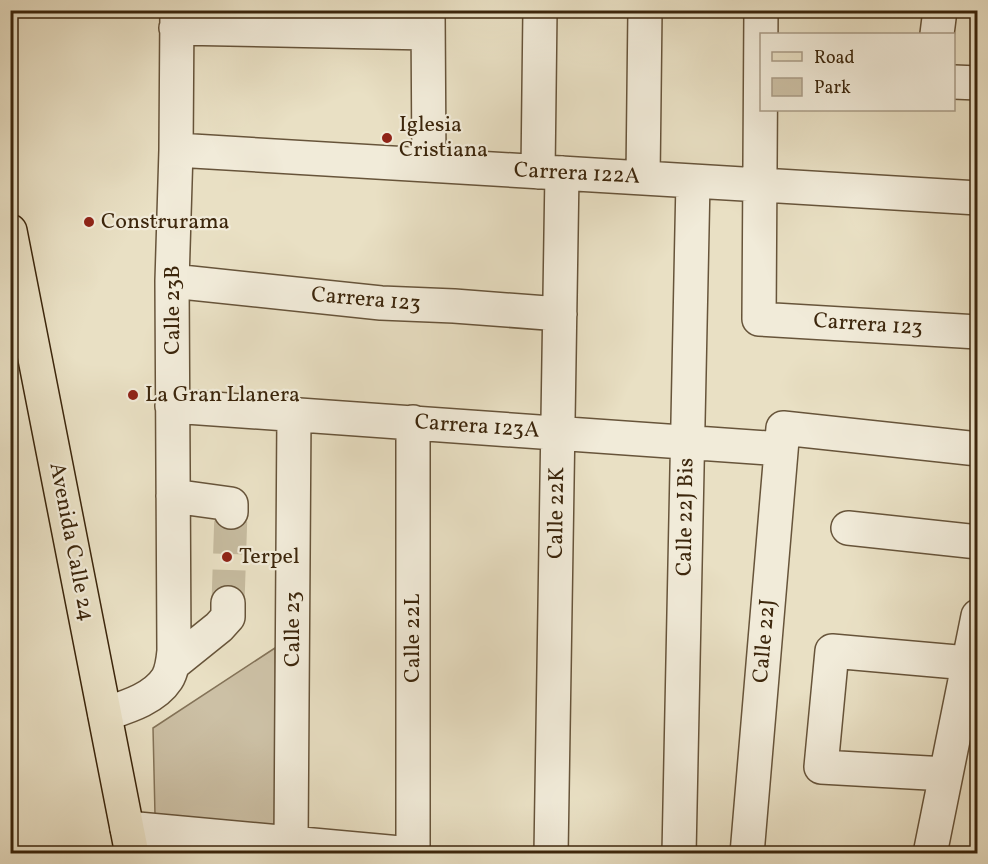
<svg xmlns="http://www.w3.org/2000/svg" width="988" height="864" viewBox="0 0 988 864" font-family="Vollkorn,serif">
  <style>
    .green { fill: #ccc0a5; stroke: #847358; stroke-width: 1.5 }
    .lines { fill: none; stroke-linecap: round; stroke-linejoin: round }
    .minor-tunnel { stroke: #c6bb9f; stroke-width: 33; stroke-dasharray: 33 16; stroke-linecap: butt }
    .minor-casing { stroke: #67543a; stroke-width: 36 }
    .major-casing { stroke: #3c260c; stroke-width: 36 }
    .minor { stroke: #f1ebd9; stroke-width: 33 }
    .major { stroke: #e9e0c4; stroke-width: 33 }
    .poi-dot { fill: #8f2418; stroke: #f1ebd9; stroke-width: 2 }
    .labels { text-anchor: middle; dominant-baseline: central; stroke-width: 4.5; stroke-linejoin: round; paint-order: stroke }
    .poi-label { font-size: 22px; fill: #3c260c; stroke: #f1ebd9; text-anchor: start }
    .street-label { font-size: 22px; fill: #3c260c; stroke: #f1ebd9 }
  </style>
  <rect width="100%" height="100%" fill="#e9e0c4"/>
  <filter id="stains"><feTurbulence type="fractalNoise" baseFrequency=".00333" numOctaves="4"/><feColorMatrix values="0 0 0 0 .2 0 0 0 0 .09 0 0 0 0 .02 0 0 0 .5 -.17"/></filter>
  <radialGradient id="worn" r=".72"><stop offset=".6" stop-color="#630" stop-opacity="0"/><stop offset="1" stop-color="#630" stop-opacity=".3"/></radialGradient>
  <path class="green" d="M275,648L277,825L155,815L153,728Z"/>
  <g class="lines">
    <path class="minor-tunnel" d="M228,603L231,512"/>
    <g class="minor-casing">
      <path id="minor" d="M761,10L759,319L978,332
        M428,12L429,165
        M176,28L428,33
        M937,34L940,10
        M954,82L978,83
        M176,150L978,198
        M538,172L540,10
        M643,178L645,10
        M172,281L381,303L454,306L560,314
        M172,406L781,449
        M413,422V854
        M173,496L231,504V512
        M848,528L978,542
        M173,664L219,627L228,617V603
        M105,714C126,707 154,699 167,679C172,671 173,661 174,651L172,281L176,150L177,10
        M946,774L821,767L832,651L968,663
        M127,828L411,854
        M291,843L294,414
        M551,854L562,173
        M679,854L693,181
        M747,854L783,428L978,449
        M930,854L978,616"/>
    </g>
    <g class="major-casing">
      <path id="major" d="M10,231L132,854"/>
    </g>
    <use href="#minor" class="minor"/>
    <use href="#major" class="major"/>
  </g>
  <g class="poi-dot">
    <circle cx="387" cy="138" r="6"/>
    <circle cx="89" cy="222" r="6"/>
    <circle cx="133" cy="395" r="6"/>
    <circle cx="227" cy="557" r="6"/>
  </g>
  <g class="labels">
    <g class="poi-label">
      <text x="399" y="125">Iglesia<tspan x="399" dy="25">Cristiana</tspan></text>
      <text x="101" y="222">Construrama</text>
      <text x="145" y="395">La Gran Llanera</text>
      <text x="239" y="557">Terpel</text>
    </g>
    <g class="street-label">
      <text transform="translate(577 174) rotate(3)">Carrera 122A</text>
      <text transform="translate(366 300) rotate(5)">Carrera 123</text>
      <text transform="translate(173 310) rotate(-90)">Calle 23B</text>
      <text transform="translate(868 325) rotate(4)">Carrera 123</text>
      <text transform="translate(477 427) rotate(4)">Carrera 123A</text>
      <text transform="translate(557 513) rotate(-89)">Calle 22K</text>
      <text transform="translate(686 517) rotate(-89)">Calle 22J Bis</text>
      <text transform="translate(71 542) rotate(79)">Avenida Calle 24</text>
      <text transform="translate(293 629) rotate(-90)">Calle 23</text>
      <text transform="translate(413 638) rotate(-90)">Calle 22L</text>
      <text transform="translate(765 641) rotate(-85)">Calle 22J</text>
    </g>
  </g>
  <rect width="988" height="864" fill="none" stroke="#e9e0c4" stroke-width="36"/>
  <rect x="12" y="12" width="964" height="840" fill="none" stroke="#3c260c" stroke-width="3"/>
  <rect x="18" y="18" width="952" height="828" fill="none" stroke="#3c260c" stroke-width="1.5"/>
  <rect x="760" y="33" width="195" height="78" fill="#f1ebd9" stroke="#a99c87" stroke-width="1.5"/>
  <rect x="772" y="52" width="30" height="9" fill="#e9e0c4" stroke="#a99c87" stroke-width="1.5"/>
  <text x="814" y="63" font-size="18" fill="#3c260c">Road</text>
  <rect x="772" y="78" width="30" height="18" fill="#ccc0a5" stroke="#a99c87" stroke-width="1.5"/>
  <text x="814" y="93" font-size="18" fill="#3c260c">Park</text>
  <rect width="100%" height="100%" filter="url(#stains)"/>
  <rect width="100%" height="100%" fill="url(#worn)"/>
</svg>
